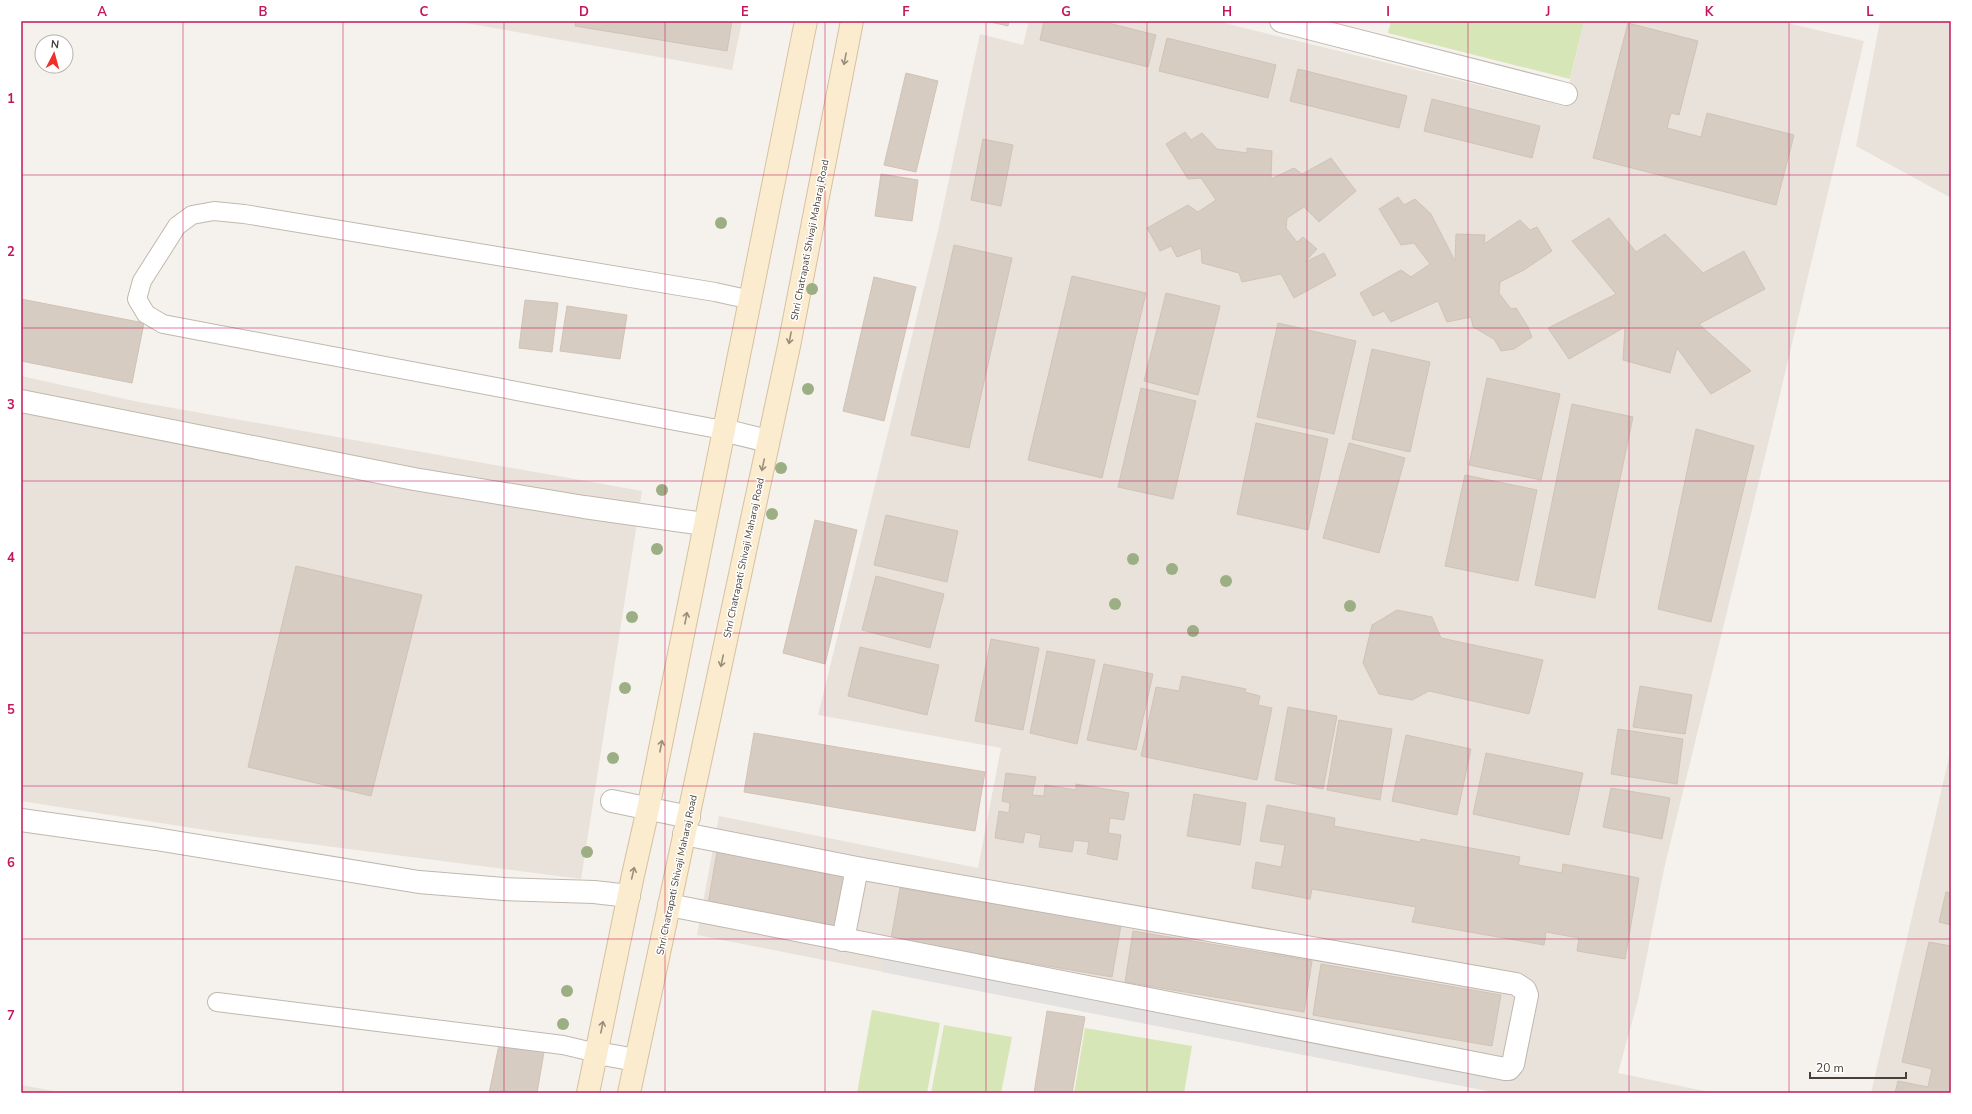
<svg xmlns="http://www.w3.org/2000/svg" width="1972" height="1114" viewBox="0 0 1972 1114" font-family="'Nunito Sans',sans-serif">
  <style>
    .residential { fill: #e9e2da }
    .green { fill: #d7e6b7 }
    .parking { fill: #e4e2e0 }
    .building { fill: #d6ccc2; stroke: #d1c3b5 }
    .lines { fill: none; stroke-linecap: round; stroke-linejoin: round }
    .service-casing { stroke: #c0b8ae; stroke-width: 20 }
    .minor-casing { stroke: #c0b8ae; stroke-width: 24 }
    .secondary-casing { stroke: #d5c1a0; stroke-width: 24 }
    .service { stroke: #fff; stroke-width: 18 }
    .minor { stroke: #fff; stroke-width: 22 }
    .secondary { stroke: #fceccf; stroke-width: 22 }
    .tree { fill: #9caf84 }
    .oneway { stroke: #9a8e7c }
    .grid { fill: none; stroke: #c2185b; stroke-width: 1; stroke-opacity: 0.55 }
    .labels { text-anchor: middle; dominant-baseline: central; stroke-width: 3; stroke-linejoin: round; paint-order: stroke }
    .street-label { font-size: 10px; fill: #494139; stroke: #fff }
    .neatline { fill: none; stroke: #c2185b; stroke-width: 1.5 }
    .grid-label { font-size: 13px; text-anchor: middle; font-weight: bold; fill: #c2185b }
  </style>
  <rect width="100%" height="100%" fill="#f5f1ec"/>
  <path class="residential" d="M454,21H742L732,70Z
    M1029,21H1216L1564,106L1584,21H1779L1864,41L1770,436L1664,869L1638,1000L1618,1073L1714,1093H1497L697,935L719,816L978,868L1001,748L818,715L938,231L980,34L1023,45Z
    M1880,21H1951V198L1856,146Z
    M21,376L139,402L642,491L581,879L218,832L21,801Z
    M1951,749V1093H1871Z
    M21,1085L64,1093H21Z"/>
  <path class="green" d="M1391,21H1584L1570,79L1388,33Z
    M872,1010L940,1023L927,1093H857Z
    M944,1025L1012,1037L1001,1093H931Z
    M1085,1028L1192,1046L1184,1093H1074Z"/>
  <path class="parking" d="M885,959L1482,1072L1478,1089L882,972Z"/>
  <path class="building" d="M576,21H732L727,51L575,26Z
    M986,21H1009L1008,26Z
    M1044,21H1100L1156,35L1148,67L1040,40Z
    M1628,23L1698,41L1679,115L1671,113L1667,128L1701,137L1707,113L1794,135L1776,205L1593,158Z
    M1167,38L1276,65L1268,98L1159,71Z
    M1298,69L1407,96L1399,128L1290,101Z
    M906,73L938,81L916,172L884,165Z
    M1432,99L1540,126L1532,158L1424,131Z
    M1185,132L1191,140L1202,133L1217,149L1247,153V148L1272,151L1271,179L1294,168L1302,174L1331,158L1356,191L1319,222L1304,207L1287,218L1286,228L1297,242L1303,237L1317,249L1305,262L1324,253L1336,275L1294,298L1281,274L1242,282L1239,273L1202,263L1201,248L1177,257L1171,246L1160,251L1147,228L1188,205L1198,212L1216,200L1201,178L1188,179L1166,144Z
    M983,139L1013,145L1001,206L971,200Z
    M881,174L918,180L912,221L875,216Z
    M1398,197L1404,205L1415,199L1431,214L1455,261L1456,234L1485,235L1484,244L1520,220L1530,230L1537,227L1552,251L1524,270L1500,282L1499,293L1511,309L1516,308L1528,327L1532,337L1514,349L1501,351L1494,339L1473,327L1471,317L1447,322L1438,301L1391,322L1384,311L1373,316L1360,293L1401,270L1411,277L1430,264L1414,243L1401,245L1379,209Z
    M1609,218L1636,252L1665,234L1703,273L1744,251L1765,289L1699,324L1751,371L1711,394L1677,348L1670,373L1623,360L1625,327L1569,359L1548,328L1616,294L1572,241Z
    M954,245L1012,258L969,448L911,435Z
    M1072,276L1146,293L1102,478L1028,460Z
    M874,277L916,287L884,421L843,411Z
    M1166,293L1220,306L1198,395L1144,381Z
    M21,299L144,323L132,383L21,361Z
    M525,300L558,303L552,352L519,348Z
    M567,306L627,315L620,359L560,351Z
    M1278,323L1356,341L1334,434L1257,417Z
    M1372,349L1430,362L1410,452L1352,439Z
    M1487,378L1560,394L1541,480L1469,465Z
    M1141,388L1196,401L1173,499L1118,487Z
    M1572,404L1633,417L1595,598L1535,585Z
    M1256,423L1328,439L1308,530L1237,514Z
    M1696,429L1754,446L1711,622L1658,609Z
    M1349,443L1405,458L1379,553L1323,538Z
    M1465,475L1537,490L1518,581L1445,566Z
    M886,515L958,531L947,582L874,565Z
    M815,520L857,530L825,664L783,653Z
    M296,566L422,595L371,796L248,767Z
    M876,576L944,594L930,648L862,630Z
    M1397,610L1432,617L1441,638L1543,660L1529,714L1429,691L1412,700L1379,694L1363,663L1372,625Z
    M991,639L1039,648L1023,730L975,721Z
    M860,647L939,665L927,715L848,696Z
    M1047,651L1095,660L1077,744L1030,733Z
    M1104,664L1153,674L1136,750L1087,740Z
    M1182,676L1246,689L1245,692L1260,696L1258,705L1272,708L1257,780L1141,756L1156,687L1179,691Z
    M1640,686L1692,695L1685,734L1633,727Z
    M1288,707L1337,716L1323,789L1275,780Z
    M1339,720L1392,729L1380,800L1327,790Z
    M1618,729L1683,739L1677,784L1611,774Z
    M754,733L985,772L975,831L744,792Z
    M1406,735L1471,749L1457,815L1392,801Z
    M1486,753L1583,773L1569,835L1473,814Z
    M1006,773L1036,777L1032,795L1044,796L1045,785L1076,790V784L1129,793L1124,820L1110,818L1108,833L1121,835L1117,860L1087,854L1089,842L1074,840L1072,852L1039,847L1041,835L1025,832L1023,843L995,838L999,811L1009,813L1010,803L1002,801Z
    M1611,788L1670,798L1662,839L1603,827Z
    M1194,794L1246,803L1240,845L1187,836Z
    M1267,805L1335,818L1334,826L1420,842L1421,839L1520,857L1518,865L1562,873L1563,864L1639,878L1625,959L1577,951L1579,938L1546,932L1544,945L1412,922L1416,907L1312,889L1310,899L1252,888L1256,862L1281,867L1285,845L1260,841Z
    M717,852L845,874L836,926L708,904Z
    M900,888L1121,925L1112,977L891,939Z
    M1946,892L1951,893V925L1939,922Z
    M1133,931L1312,961L1304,1012L1125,982Z
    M1929,942L1951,946V1093H1895L1898,1081L1928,1087L1932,1069L1902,1062Z
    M1321,964L1501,995L1492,1046L1313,1015Z
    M1047,1011L1085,1017L1072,1093H1034Z
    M499,1045L544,1052L537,1093H489Z"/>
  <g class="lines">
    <g class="service-casing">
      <path id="service" d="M723,430L163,324L146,314L137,299L142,281L177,226L192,215L214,211L244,214L715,292L751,300
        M217,1002L563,1045L597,1053"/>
    </g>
    <g class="minor-casing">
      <path id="minor" d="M1281,21L1566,94
        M21,401L414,479L584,507L704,524
        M723,430L768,441
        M612,801L689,817
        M21,820L156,839L419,882L504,889L594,892L629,896
        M669,905L1505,1069H1509L1513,1064L1527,995L1525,990L1516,984L857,868L684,834
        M843,940L857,868
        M597,1053L636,1060"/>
    </g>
    <g class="secondary-casing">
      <path id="secondary" d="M588,1093L633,875L648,809L806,21
        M629,1093L789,346L852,21"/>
    </g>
    <use href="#service" class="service"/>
    <use href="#minor" class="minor"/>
    <use href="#secondary" class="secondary"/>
  </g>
  <g class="tree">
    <circle cx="721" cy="223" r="6"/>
    <circle cx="812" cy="289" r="6"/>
    <circle cx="808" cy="389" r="6"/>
    <circle cx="781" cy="468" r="6"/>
    <circle cx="662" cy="490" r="6"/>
    <circle cx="772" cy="514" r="6"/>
    <circle cx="657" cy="549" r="6"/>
    <circle cx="1133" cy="559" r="6"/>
    <circle cx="1172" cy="569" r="6"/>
    <circle cx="1226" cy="581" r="6"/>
    <circle cx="1115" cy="604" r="6"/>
    <circle cx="1350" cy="606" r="6"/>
    <circle cx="632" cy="617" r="6"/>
    <circle cx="1193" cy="631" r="6"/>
    <circle cx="625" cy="688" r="6"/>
    <circle cx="613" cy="758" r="6"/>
    <circle cx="587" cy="852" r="6"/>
    <circle cx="567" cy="991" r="6"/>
    <circle cx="563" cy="1024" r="6"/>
  </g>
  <defs><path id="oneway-shaft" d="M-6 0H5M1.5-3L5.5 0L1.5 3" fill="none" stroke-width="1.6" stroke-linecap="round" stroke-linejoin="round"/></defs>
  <g class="oneway">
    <use href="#oneway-shaft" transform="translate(845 59) rotate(101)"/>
    <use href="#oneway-shaft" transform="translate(790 338) rotate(101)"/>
    <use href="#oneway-shaft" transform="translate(763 465) rotate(102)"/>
    <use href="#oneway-shaft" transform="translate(686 618) rotate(-79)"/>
    <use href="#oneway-shaft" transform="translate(722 661) rotate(102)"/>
    <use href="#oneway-shaft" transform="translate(661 746) rotate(-79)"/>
    <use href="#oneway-shaft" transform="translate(633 873) rotate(-77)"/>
    <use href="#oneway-shaft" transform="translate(602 1027) rotate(-79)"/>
  </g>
  <path class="grid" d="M183,21V1093M343,21V1093M504,21V1093M665,21V1093M825,21V1093M986,21V1093M1147,21V1093M1307,21V1093M1468,21V1093M1629,21V1093M1789,21V1093M21,175H1951M21,328H1951M21,481H1951M21,633H1951M21,786H1951M21,939H1951"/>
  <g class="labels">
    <g class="street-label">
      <text transform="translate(810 240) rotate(-79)">Shri Chatrapati Shivaji Maharaj Road</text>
      <text transform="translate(744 558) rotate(-78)">Shri Chatrapati Shivaji Maharaj Road</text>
      <text transform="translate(677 875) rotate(-78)">Shri Chatrapati Shivaji Maharaj Road</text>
    </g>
  </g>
  <rect width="1972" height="1114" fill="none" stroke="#ffffff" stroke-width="44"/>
  <g transform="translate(54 54) rotate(6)"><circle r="19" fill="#ffffff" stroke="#b6b3b0"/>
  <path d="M0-3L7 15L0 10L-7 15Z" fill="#ee3029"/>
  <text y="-6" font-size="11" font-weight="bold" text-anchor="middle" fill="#494139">N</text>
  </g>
  <path d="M1810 1072v6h96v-6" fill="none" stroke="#494139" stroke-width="2"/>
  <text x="1816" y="1072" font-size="12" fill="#494139" stroke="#ffffff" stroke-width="3" paint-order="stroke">20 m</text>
  <rect x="22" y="22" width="1928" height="1070" class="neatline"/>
  <g class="grid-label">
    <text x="102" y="16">A</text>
    <text x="263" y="16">B</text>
    <text x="424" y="16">C</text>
    <text x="584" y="16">D</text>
    <text x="745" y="16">E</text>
    <text x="906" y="16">F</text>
    <text x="1066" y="16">G</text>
    <text x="1227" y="16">H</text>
    <text x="1388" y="16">I</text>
    <text x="1548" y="16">J</text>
    <text x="1709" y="16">K</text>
    <text x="1870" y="16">L</text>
    <text x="11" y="103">1</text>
    <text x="11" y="256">2</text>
    <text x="11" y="409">3</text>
    <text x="11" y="562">4</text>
    <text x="11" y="714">5</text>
    <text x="11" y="867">6</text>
    <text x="11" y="1020">7</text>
  </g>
</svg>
